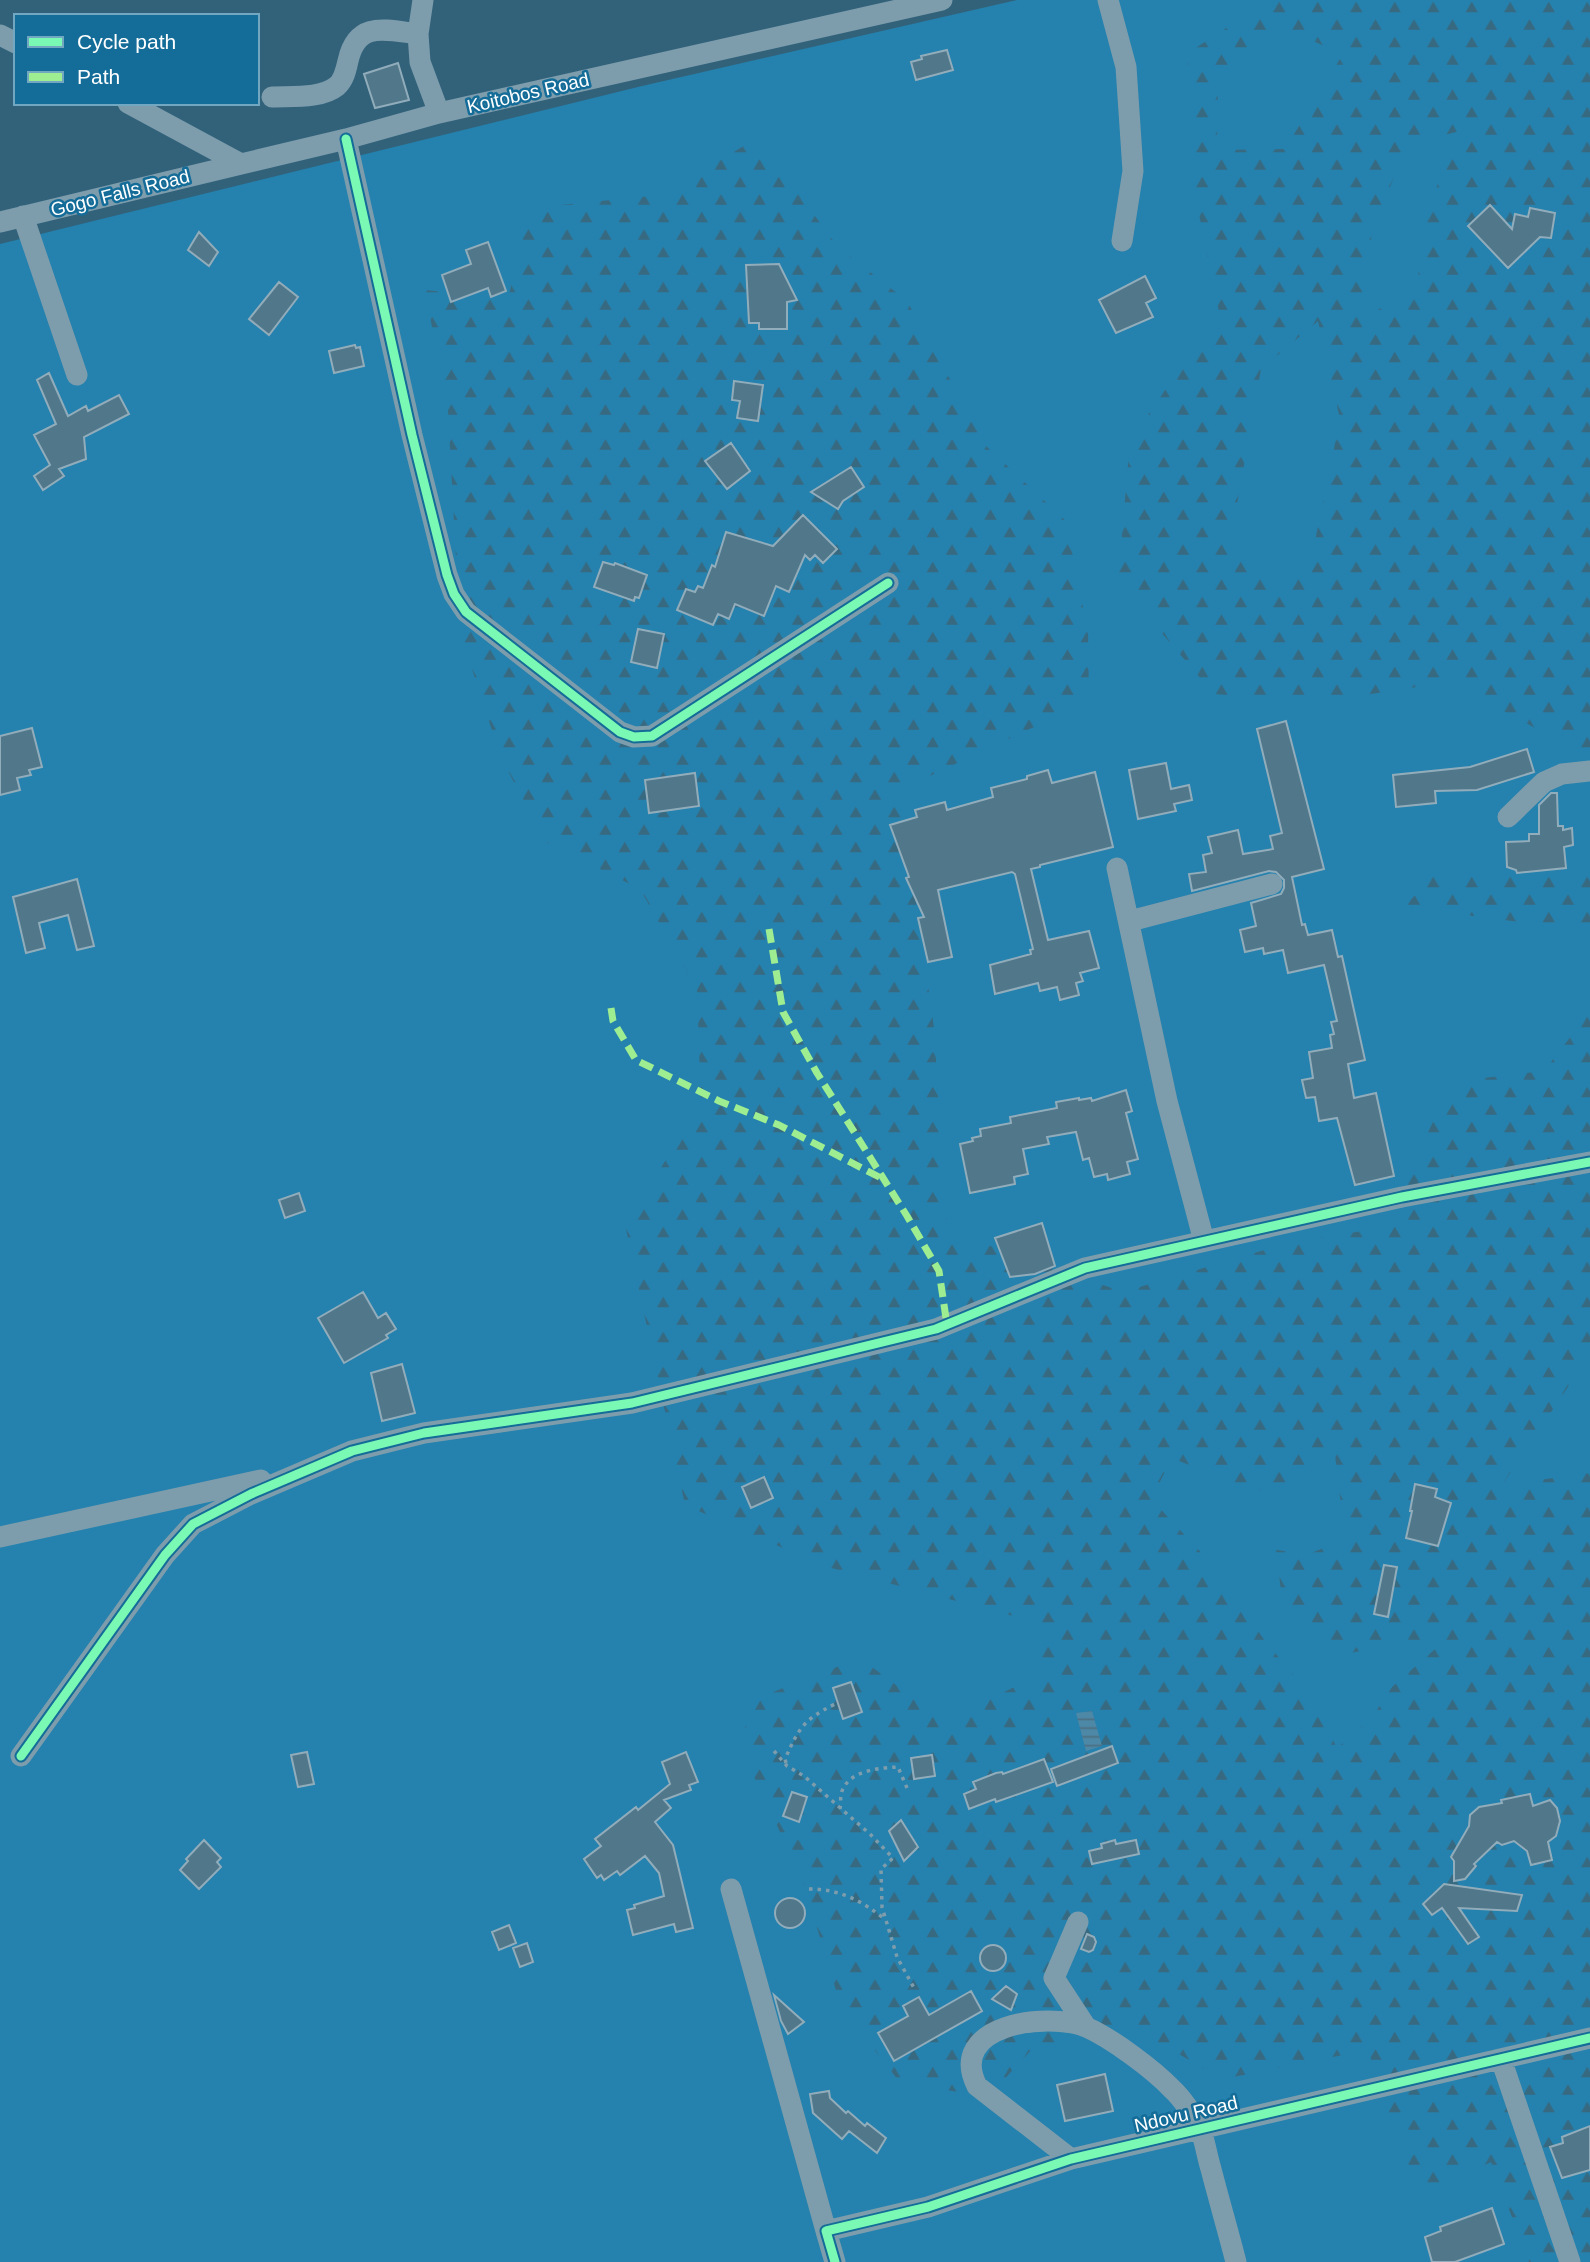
<svg xmlns="http://www.w3.org/2000/svg" width="1590" height="2262" viewBox="0 0 1590 2262" font-family="Helvetica,sans-serif">
  <style>
    .green { fill: #2581ad }
    .forest { fill: url(#forest-firs); fill-rule: evenodd }
    .water { fill: url(#water-rules) }
    .building { fill: #51778a; stroke: #91acba; stroke-width: 2 }
    .lines { fill: none; stroke-linecap: round; stroke-linejoin: round }
    .path { stroke: #7d9dad; stroke-width: 3.5; stroke-dasharray: 3.5 5; stroke-linecap: butt }
    .minor { stroke: #7d9dad; stroke-width: 21 }
    .quiet { stroke: #9fed91; stroke-width: 7; stroke-dasharray: 14 7; stroke-linecap: butt }
    .cycleway-casing { stroke: #146c98; stroke-width: 13 }
    .cycleway { stroke: #7af9b4; stroke-width: 9 }
    .labels { text-anchor: middle; dominant-baseline: central; stroke-width: 5; stroke-linejoin: round; paint-order: stroke }
    .street-label { font-size: 19px; fill: #fff; stroke: #146c98 }
  </style>
  <defs>
    <pattern id="forest-firs" width="22" height="20" patternUnits="userSpaceOnUse" patternTransform="scale(1.75)"><rect width="22" height="20" fill="#2581ad"/><path d="M5 1l3.5 6h-7zM16 11l3.5 6h-7z" fill="#376981"/></pattern>
    <pattern id="water-rules" width="6" height="5" patternUnits="userSpaceOnUse" patternTransform="scale(1.75)"><rect width="6" height="5" fill="#4d88a6"/><path d="M0 2.5h6" fill="none" stroke="#4d7082"/></pattern>
  </defs>
  <rect width="100%" height="100%" fill="#32627a"/>
  <path class="green" d="M1017,0H1590V2262H0V244L642,86Z"/>
  <path class="forest" d="M1269,0H1590V757L1449,682L1312,703L1214,694L1118,582L1130,441L1219,312L1193,185L1188,53ZM1281,27L1343,54L1285,149L1217,150L1218,78ZM1460,131L1424,217L1417,288L1365,317L1372,227L1409,144ZM1318,321L1340,419L1315,541L1287,593L1231,538L1261,369Z
    M757,138L838,247L907,301L987,447L1066,521L1088,633L1089,701L900,790L934,1028L947,1231L1123,1292L1291,1242L1389,1227L1449,1082L1544,1071L1590,1012V1354L1502,1485L1590,1473V2262H1529L1491,2162L1422,2196L1398,2140L1368,2050L1223,2079L1131,2027L1034,2047L987,2098L898,2080L841,2007L802,1878L737,1741L763,1696L860,1658L944,1721L1037,1676L1044,1624L824,1566L685,1505L625,1224L701,1105L697,989L640,889L546,842L501,758L460,632L448,411L425,290L508,299L530,208L662,195ZM1334,1446L1345,1539L1309,1554L1276,1550L1282,1599L1332,1657L1379,1647L1442,1643L1392,1687L1371,1719L1337,1748L1310,1694L1265,1641L1209,1561L1151,1499L1172,1458L1234,1483L1279,1495L1299,1482Z
    M1437,872L1590,876V939L1589,931L1404,907Z"/>
  <path class="water" d="M1092,1711L1102,1746L1086,1751L1076,1713Z"/>
  <path class="building" d="M947,50L953,70L916,80L911,62L922,59L921,56Z
    M398,63L409,100L375,108L364,74Z
    M1490,205L1512,229L1515,214L1528,217L1530,208L1555,213L1551,238L1540,237L1508,268L1468,226Z
    M199,232L218,252L209,266L188,250Z
    M488,242L506,291L491,297L488,288L451,302L442,275L471,264L466,250Z
    M779,264L797,300L787,302V329H759V323H749L746,265Z
    M1145,276L1156,298L1146,303L1153,317L1116,333L1099,300Z
    M279,282L298,297L269,335L249,319Z
    M355,345L356,348L360,347L364,366L334,373L329,351Z
    M49,373L68,416L86,406L88,411L119,395L129,414L84,437L86,459L59,469L64,476L43,490L34,476L50,465L34,435L56,424L37,380Z
    M734,381L763,385L758,421L737,418L740,401L732,400Z
    M731,443L750,471L727,489L705,461Z
    M851,467L864,487L843,501L838,509L811,492Z
    M803,515L837,549L823,563L815,555L810,560L805,555L789,592L776,586L764,616L735,604L729,619L718,614L713,625L677,610L686,589L695,592L698,586L703,588L712,565L715,567L726,532L773,546Z
    M603,562L614,565L615,563L647,575L639,598L635,597L634,601L594,587Z
    M638,629L664,634L657,668L631,662Z
    M1286,721L1324,869L1292,877L1302,925L1305,924L1308,935L1332,930L1338,957L1342,956L1365,1060L1348,1064L1354,1098L1376,1093L1394,1176L1355,1185L1337,1118L1319,1121L1315,1097L1306,1098L1302,1080L1313,1078L1309,1052L1332,1048L1330,1035L1334,1034L1331,1022L1337,1021L1324,965L1288,973L1283,950L1264,954L1263,948L1245,952L1240,930L1256,926L1251,903L1281,894L1284,888V880L1276,872L1269,871L1192,891L1189,874L1206,872L1203,855L1212,853L1208,837L1238,830L1243,854L1273,849L1270,836L1282,833L1257,729Z
    M32,728L42,767L29,770L31,775L17,778L20,790L0,795V736Z
    M1527,749L1534,772L1477,790L1435,791L1436,803L1396,807L1393,775L1470,767Z
    M1166,763L1171,789L1189,785L1192,800L1174,804L1176,811L1138,819L1129,770Z
    M1048,770L1052,783L1095,772L1113,847L1040,865V867L1031,869L1048,940L1089,931L1099,968L1080,973L1083,981L1076,983L1079,995L1060,1000L1057,987L1040,991L1038,983L995,994L990,965L1031,954L1030,950L1033,949L1015,874L1012,872L938,890L952,957L928,962L918,918L924,917L906,878L909,877L890,825L917,817L915,810L945,802L947,810L993,797L991,788L1027,779V776Z
    M695,773L699,806L649,813L645,780Z
    M1551,793H1557L1558,826H1563V830L1572,828L1573,845L1564,847L1566,868L1517,873L1516,870L1507,867L1506,842L1529,841V834H1539V805Z
    M77,879L94,946L77,950L68,915L39,923L45,948L26,953L13,897Z
    M1126,1090L1132,1111L1126,1113L1138,1159L1127,1162L1130,1174L1108,1180L1107,1174L1094,1177L1089,1158L1083,1160L1076,1132L1047,1137L1049,1144L1023,1149L1028,1174L1014,1177L1015,1184L970,1193L960,1144L973,1141L972,1138L981,1136L980,1129L1011,1123L1010,1117L1057,1108L1056,1102L1079,1098V1100L1091,1098L1092,1101Z
    M299,1193L305,1211L285,1218L279,1200Z
    M1042,1223L1055,1266L1035,1274L1010,1277L995,1238Z
    M363,1292L378,1318L386,1313L396,1329L386,1335L388,1338L344,1363L318,1318Z
    M402,1364L415,1413L382,1421L371,1373Z
    M764,1477L773,1498L751,1508L742,1487Z
    M1415,1484L1437,1489L1435,1497L1451,1503L1438,1546L1406,1538L1412,1511H1410Z
    M1384,1565L1397,1567L1388,1617L1374,1614Z
    M851,1682L862,1712L843,1719L833,1688Z
    M1112,1746L1118,1763L1057,1786L1051,1769Z
    M307,1752L314,1784L298,1787L291,1755Z
    M686,1752L698,1782L689,1785L691,1790L664,1800L671,1808L655,1822L673,1845L693,1928L676,1932L674,1924L633,1935L627,1910L635,1908L634,1905L664,1896L659,1873L645,1856L620,1875L617,1871L604,1880L601,1875L597,1878L584,1859L601,1846L595,1839L636,1807L638,1810L670,1784L662,1762Z
    M932,1755L935,1776L914,1779L911,1758Z
    M1044,1759L1053,1782L996,1802L995,1799L969,1809L964,1794L976,1789L973,1782L996,1773L1002,1772L1003,1774Z
    M792,1792L807,1797L799,1822L783,1816Z
    M1530,1794L1533,1806L1550,1800L1557,1808L1560,1821L1556,1836L1548,1842L1552,1860L1531,1865L1527,1851L1514,1841L1502,1845L1497,1842L1474,1864L1476,1866L1465,1879L1454,1881V1861L1451,1857L1469,1826L1470,1815L1479,1807L1502,1803L1501,1800Z
    M901,1820L918,1847L904,1861L889,1831Z
    M204,1840L221,1858L217,1862L221,1867L199,1889L180,1870L188,1861L186,1859Z
    M1115,1840L1116,1844L1136,1840L1139,1854L1092,1864L1089,1851L1102,1848L1101,1844Z
    M1444,1884L1522,1895L1517,1911L1459,1908L1479,1937L1468,1944L1442,1908L1432,1915L1423,1904Z
    M775 1913a15 15 0 1 1 30 0a15 15 0 1 1-30 0Z
    M509,1925L516,1943L499,1950L492,1932Z
    M1087,1934L1094,1937L1096,1942L1093,1950L1089,1952L1081,1949Z
    M527,1943L533,1962L520,1967L513,1948Z
    M980 1958a13 13 0 1 1 26 0a13 13 0 1 1-26 0Z
    M1006,1986L1017,1994L1011,2010L992,1999Z
    M971,1991L982,2011L894,2061L878,2033L908,2016L903,2006L919,1997L929,2015Z
    M774,1995L804,2022L788,2034L781,2021Z
    M1105,2074L1113,2111L1065,2121L1057,2085Z
    M829,2091L830,2098L846,2113L848,2111L865,2126L867,2123L886,2138L877,2153L849,2131L842,2139L813,2113L810,2094Z
    M1590,2126V2170L1562,2178L1550,2147L1563,2143L1562,2137Z
    M1492,2208L1504,2244L1455,2262H1432L1425,2237L1441,2231L1440,2227Z"/>
  <g class="lines">
    <path class="path" d="M774,1751L787,1766L804,1776L871,1835L893,1858L881,1869L882,1907L897,1957L914,1988
      M786,1763L785,1759C799,1728 803,1720 835,1704
      M840,1809C841,1804 840,1796 842,1791C850,1770 879,1768 898,1767L907,1788
      M809,1889C840,1889 862,1901 886,1920"/>
    <path class="minor" d="M1108,0L1126,67L1133,171L1122,241
      M418,34L423,0
      M0,35L16,43
      M272,97C292,96 321,99 337,86C344,80 346,70 348,61C357,20 386,30 418,34L420,62L439,113
      M128,103L241,164L346,139L439,113L942,0
      M346,139L412,435L447,575L454,594L466,612L620,732L634,737L652,736L888,583
      M23,216L77,375
      M0,222L241,164
      M1508,817L1544,782L1562,774L1590,771
      M1117,868L1167,1101L1204,1241
      M1130,921L1272,884
      M0,1537L261,1480
      M21,1756L165,1555L193,1524L251,1494L352,1451L424,1433L632,1403L936,1329L1085,1268L1402,1197L1590,1162
      M731,1889L826,2231
      M1078,1922L1054,1978L1086,2027
      M1501,2059L1570,2262
      M1071,2159L977,2086C946,2025 1047,2011 1086,2027C1111,2038 1153,2069 1172,2089C1182,2098 1194,2116 1200,2128C1205,2141 1207,2156 1211,2169C1219,2200 1228,2231 1236,2262
      M835,2262L826,2231L928,2207L1071,2159L1590,2038"/>
    <path class="quiet" d="M769,929L783,1012L817,1073L907,1216L939,1271L947,1325
      M611,1008L613,1021L636,1060L719,1101L779,1125L883,1179"/>
    <g class="cycleway-casing">
      <path id="cycleway" d="M346,139L412,435L447,575L454,594L466,612L620,732L634,737L652,736L888,583
        M21,1756L165,1555L193,1524L251,1494L352,1451L424,1433L632,1403L936,1329L1085,1268L1402,1197L1590,1162
        M835,2262L826,2231L928,2207L1071,2159L1590,2038"/>
    </g>
    <use href="#cycleway" class="cycleway"/>
  </g>
  <g class="labels">
    <g class="street-label">
      <text transform="translate(528 93) rotate(-13)">Koitobos Road</text>
      <text transform="translate(120 193) rotate(-14)">Gogo Falls Road</text>
      <text transform="translate(1186 2114) rotate(-13)">Ndovu Road</text>
    </g>
  </g>
  <rect x="14" y="14" width="245" height="91" fill="#146c98" stroke="#72a7c1" stroke-width="2"/>
  <rect x="28" y="37" width="35" height="10" fill="#7af9b4" stroke="#72a7c1" stroke-width="2"/>
  <text x="77" y="49" font-size="21" fill="#ffffff">Cycle path</text>
  <rect x="28" y="72" width="35" height="10" fill="#9fed91" stroke="#72a7c1" stroke-width="2"/>
  <text x="77" y="84" font-size="21" fill="#ffffff">Path</text>
</svg>
